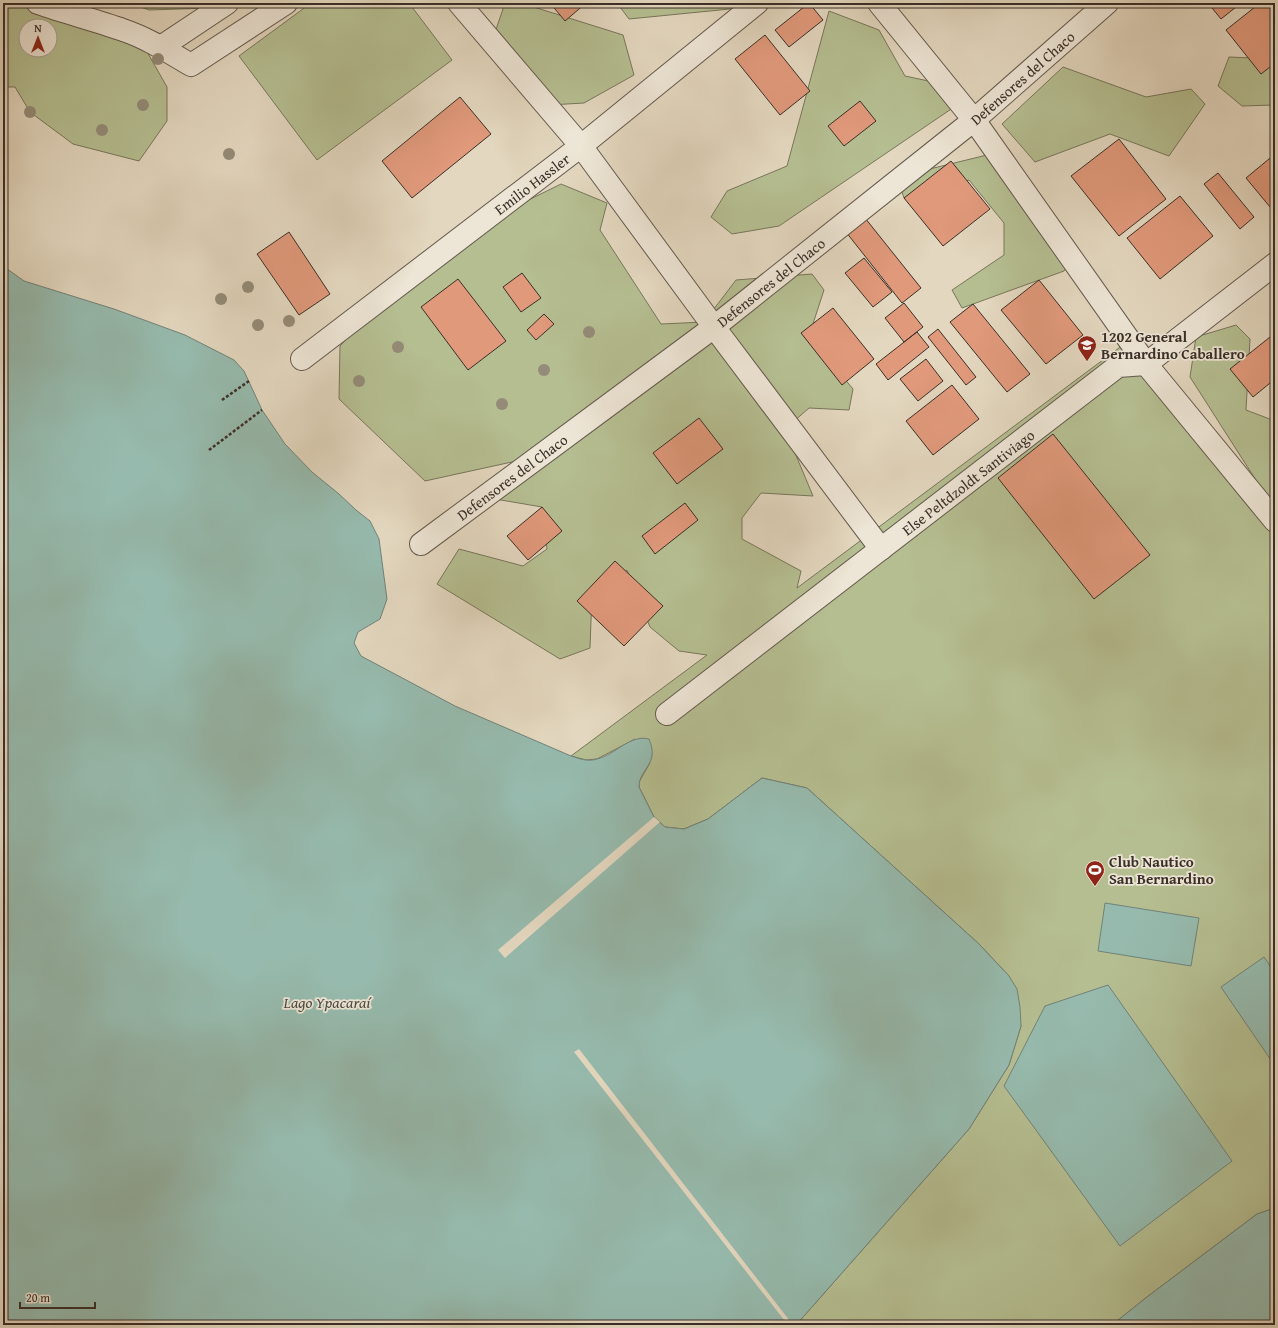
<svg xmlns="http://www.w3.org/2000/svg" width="1278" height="1328" viewBox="0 0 1278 1328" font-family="'Gentium Book Plus',serif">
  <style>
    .green { fill: #b5be91; stroke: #78765c; fill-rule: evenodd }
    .water { fill: #96baad; stroke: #718278 }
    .pier { fill: #e3d7bf }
    .building { fill: #e0997b; stroke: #3a2f28 }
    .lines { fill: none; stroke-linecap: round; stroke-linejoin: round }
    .minor-casing { stroke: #64594e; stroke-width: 24 }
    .path { stroke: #3a2f28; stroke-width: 2.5; stroke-dasharray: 3 2; stroke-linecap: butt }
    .minor { stroke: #ede5d5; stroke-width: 22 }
    .tree { fill: #948b78 }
    .labels { text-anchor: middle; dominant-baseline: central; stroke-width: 3.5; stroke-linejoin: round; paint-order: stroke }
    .street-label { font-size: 15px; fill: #3a2f28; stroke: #ede5d5 }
    .poi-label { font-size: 15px; font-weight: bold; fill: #3a2f28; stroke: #ede5d5; text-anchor: start }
    .water-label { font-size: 16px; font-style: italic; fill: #4c4b43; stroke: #ede5d5 }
  </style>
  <rect width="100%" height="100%" fill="#e3d7bf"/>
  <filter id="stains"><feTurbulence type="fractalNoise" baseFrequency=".005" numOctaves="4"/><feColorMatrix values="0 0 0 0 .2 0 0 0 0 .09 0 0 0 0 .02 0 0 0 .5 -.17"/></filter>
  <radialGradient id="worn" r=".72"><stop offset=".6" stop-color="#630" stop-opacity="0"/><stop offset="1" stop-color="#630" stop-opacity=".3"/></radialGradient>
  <path class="green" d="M3,3H62L146,50L167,87V121L139,161L73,144L30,112L15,87H3ZM26,26H50V50H26Z
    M130,3H215L211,8L149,10Z
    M311,3H409L452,60L317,160L239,56Z
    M505,3H521L623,35L634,75L584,103L532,106L490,47Z
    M617,3H760V6L629,19Z
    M829,11L879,30L905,76L952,86L960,103L779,226L732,234L711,217L727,191L787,166Z
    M1229,57L1275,59V105L1242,106L1218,86Z
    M1063,67L1146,97L1191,89L1205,104L1169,156L1110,134L1035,162L1002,124Z
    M991,154L1075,254L1064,271L962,308L952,290L1004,255V223L969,180L904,198L897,177Z
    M561,184L607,203L600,230L661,324L704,322L736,280L812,274L824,290L809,336L853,389L849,410L809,408L785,429L813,496L761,493L742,518V539L801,571L797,588L1135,336L1275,513V1209H1272L1257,1214L1147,1297L1112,1325H796L969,1129L1009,1065L1021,1026L1009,976L979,944L807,788L762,778L708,819L684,829L665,827L654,817L639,787V782L650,763L635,739L597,759L586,760L571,756L707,655L679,651L650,627L627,570L592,593L590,648L560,659L437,584L459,549L523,566L547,549L542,507L495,499L521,460L425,481L339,399L340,346L427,250Z
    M1236,325L1250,339L1246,410L1275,421V510L1190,377L1196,337Z"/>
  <path class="water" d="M3,266L24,281L114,309L185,335L234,360L244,371L262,410L285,444L312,472L339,494L356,510L370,521L379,539L387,599L380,619L358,632L354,643L361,656L455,706L571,756C580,759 588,762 597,759C615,755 630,734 649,739C660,765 639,768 639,787L654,817L665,827L684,829L708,819L762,778L807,788L979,944L1009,976L1017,989L1020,1007L1021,1026L1009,1065L969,1129L796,1325H3Z
    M1105,903L1199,918L1191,966L1098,951Z
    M1264,957L1275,973V1066L1221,987Z
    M1108,985L1232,1161L1120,1246L1004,1086L1045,1006Z
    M1272,1209H1275V1325H1112L1147,1297L1257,1214Z"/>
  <path class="pier" d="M654,817L660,822L505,958L498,950Z
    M579,1049L793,1325H788L574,1052Z"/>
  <path class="building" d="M550,3H586L565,21Z
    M809,3L823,20L789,47L775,30Z
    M1208,3H1241L1221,19Z
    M1260,3H1271L1275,8V63L1261,74L1226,30Z
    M765,35L810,91L780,115L735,59Z
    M460,97L491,134L412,198L382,161Z
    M860,101L876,121L844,146L828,126Z
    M1119,139L1166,199L1119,236L1071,176Z
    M1275,154V213L1246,178Z
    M951,161L990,209L943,246L904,198Z
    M1218,173L1254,217L1240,229L1204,184Z
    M1180,196L1213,236L1160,279L1127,238Z
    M861,213L921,288L902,303L842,227Z
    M289,232L330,294L299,315L257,254Z
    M864,258L892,292L873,307L845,273Z
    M522,273L541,298L521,312L503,287Z
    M458,279L506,341L468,370L421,307Z
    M1039,280L1083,335L1046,364L1001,310Z
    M904,303L923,327L904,342L885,318Z
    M973,304L1030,374L1007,392L950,322Z
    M833,308L874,359L842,385L801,333Z
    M544,314L554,324L536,340L527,330Z
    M938,329L976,377L966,385L928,337Z
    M917,332L929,347L888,380L876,364Z
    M1275,333V379L1253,397L1230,369Z
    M926,359L943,381L918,401L900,379Z
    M952,385L979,419L933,455L906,421Z
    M699,418L723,449L677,484L653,453Z
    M1053,434L1150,555L1094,599L998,478Z
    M685,503L698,520L655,554L642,536Z
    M542,507L562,531L528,560L507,536Z
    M615,561L663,606L624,646L577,601Z"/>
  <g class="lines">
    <g class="minor-casing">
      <g id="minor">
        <path d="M38,3C66,13 95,20 123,30C147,38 169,52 191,65L286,3"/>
        <path d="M459,3L581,146L714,327L881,549"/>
        <path d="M879,3L974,120L1146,364L1275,521"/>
        <path d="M161,47L227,3"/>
        <path id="s1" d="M302,359L581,146L757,3"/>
        <path id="s2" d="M421,544L714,327L974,120L1107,3"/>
        <path id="s3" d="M667,714L1118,366L1146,364L1275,264"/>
      </g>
    </g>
    <path class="path" d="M222,400L249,381
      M209,450L262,410"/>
    <use href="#minor" class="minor"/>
  </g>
  <g class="tree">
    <circle cx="158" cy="59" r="6"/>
    <circle cx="143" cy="105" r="6"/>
    <circle cx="30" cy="112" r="6"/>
    <circle cx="102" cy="130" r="6"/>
    <circle cx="229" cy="154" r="6"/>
    <circle cx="248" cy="287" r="6"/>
    <circle cx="221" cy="299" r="6"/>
    <circle cx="289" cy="321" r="6"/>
    <circle cx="258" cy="325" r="6"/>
    <circle cx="589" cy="332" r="6"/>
    <circle cx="398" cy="347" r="6"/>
    <circle cx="544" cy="370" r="6"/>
    <circle cx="359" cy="381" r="6"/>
    <circle cx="502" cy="404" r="6"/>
  </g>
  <defs>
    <g id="school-pin" transform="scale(1)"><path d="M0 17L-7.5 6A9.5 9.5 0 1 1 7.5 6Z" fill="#8f2418" stroke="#ede5d5"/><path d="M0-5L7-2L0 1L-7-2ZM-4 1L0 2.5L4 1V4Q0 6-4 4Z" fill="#fff"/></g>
    <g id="stadium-pin" transform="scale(1)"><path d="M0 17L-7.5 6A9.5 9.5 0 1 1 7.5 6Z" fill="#8f2418" stroke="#ede5d5"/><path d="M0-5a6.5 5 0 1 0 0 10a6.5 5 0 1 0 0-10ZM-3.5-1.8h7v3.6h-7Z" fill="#fff"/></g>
  </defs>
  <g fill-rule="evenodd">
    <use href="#school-pin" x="1087" y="345"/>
    <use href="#stadium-pin" x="1095" y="870"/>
  </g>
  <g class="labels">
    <g class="street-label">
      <text stroke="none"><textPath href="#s2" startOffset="761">Defensores del Chaco</textPath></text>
      <text stroke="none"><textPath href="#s1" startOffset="289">Emilio Hassler</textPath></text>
      <text stroke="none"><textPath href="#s2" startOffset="437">Defensores del Chaco</textPath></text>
      <text stroke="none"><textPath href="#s2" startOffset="113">Defensores del Chaco</textPath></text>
      <text stroke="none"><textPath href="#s3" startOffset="380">Else Peltdzoldt Santiviago</textPath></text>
    </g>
    <g class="poi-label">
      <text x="1101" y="336">1202 General<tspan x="1101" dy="17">Bernardino Caballero</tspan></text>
      <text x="1109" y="861">Club Nautico<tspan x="1109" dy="17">San Bernardino</tspan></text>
    </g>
    <g class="water-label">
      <text x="327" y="1002">Lago Ypacaraí</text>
    </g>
  </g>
  <rect width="1278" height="1328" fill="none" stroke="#e3d7bf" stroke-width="16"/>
  <rect x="4" y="4" width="1270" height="1320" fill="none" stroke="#3a2f28" stroke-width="2"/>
  <rect x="8" y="8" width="1262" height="1312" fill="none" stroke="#3a2f28"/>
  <g transform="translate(38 38)"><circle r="19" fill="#ede5d5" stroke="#a59c90"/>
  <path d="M0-3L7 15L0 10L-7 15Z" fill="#8f2418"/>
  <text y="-6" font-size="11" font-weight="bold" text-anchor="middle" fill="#3a2f28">N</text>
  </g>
  <path d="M20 1302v6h75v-6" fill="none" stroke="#3a2f28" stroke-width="2"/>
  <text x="26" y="1302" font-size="12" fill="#3a2f28" stroke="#ede5d5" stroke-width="3" paint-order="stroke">20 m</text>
  <rect width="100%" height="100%" filter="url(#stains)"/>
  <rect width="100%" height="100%" fill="url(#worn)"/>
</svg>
